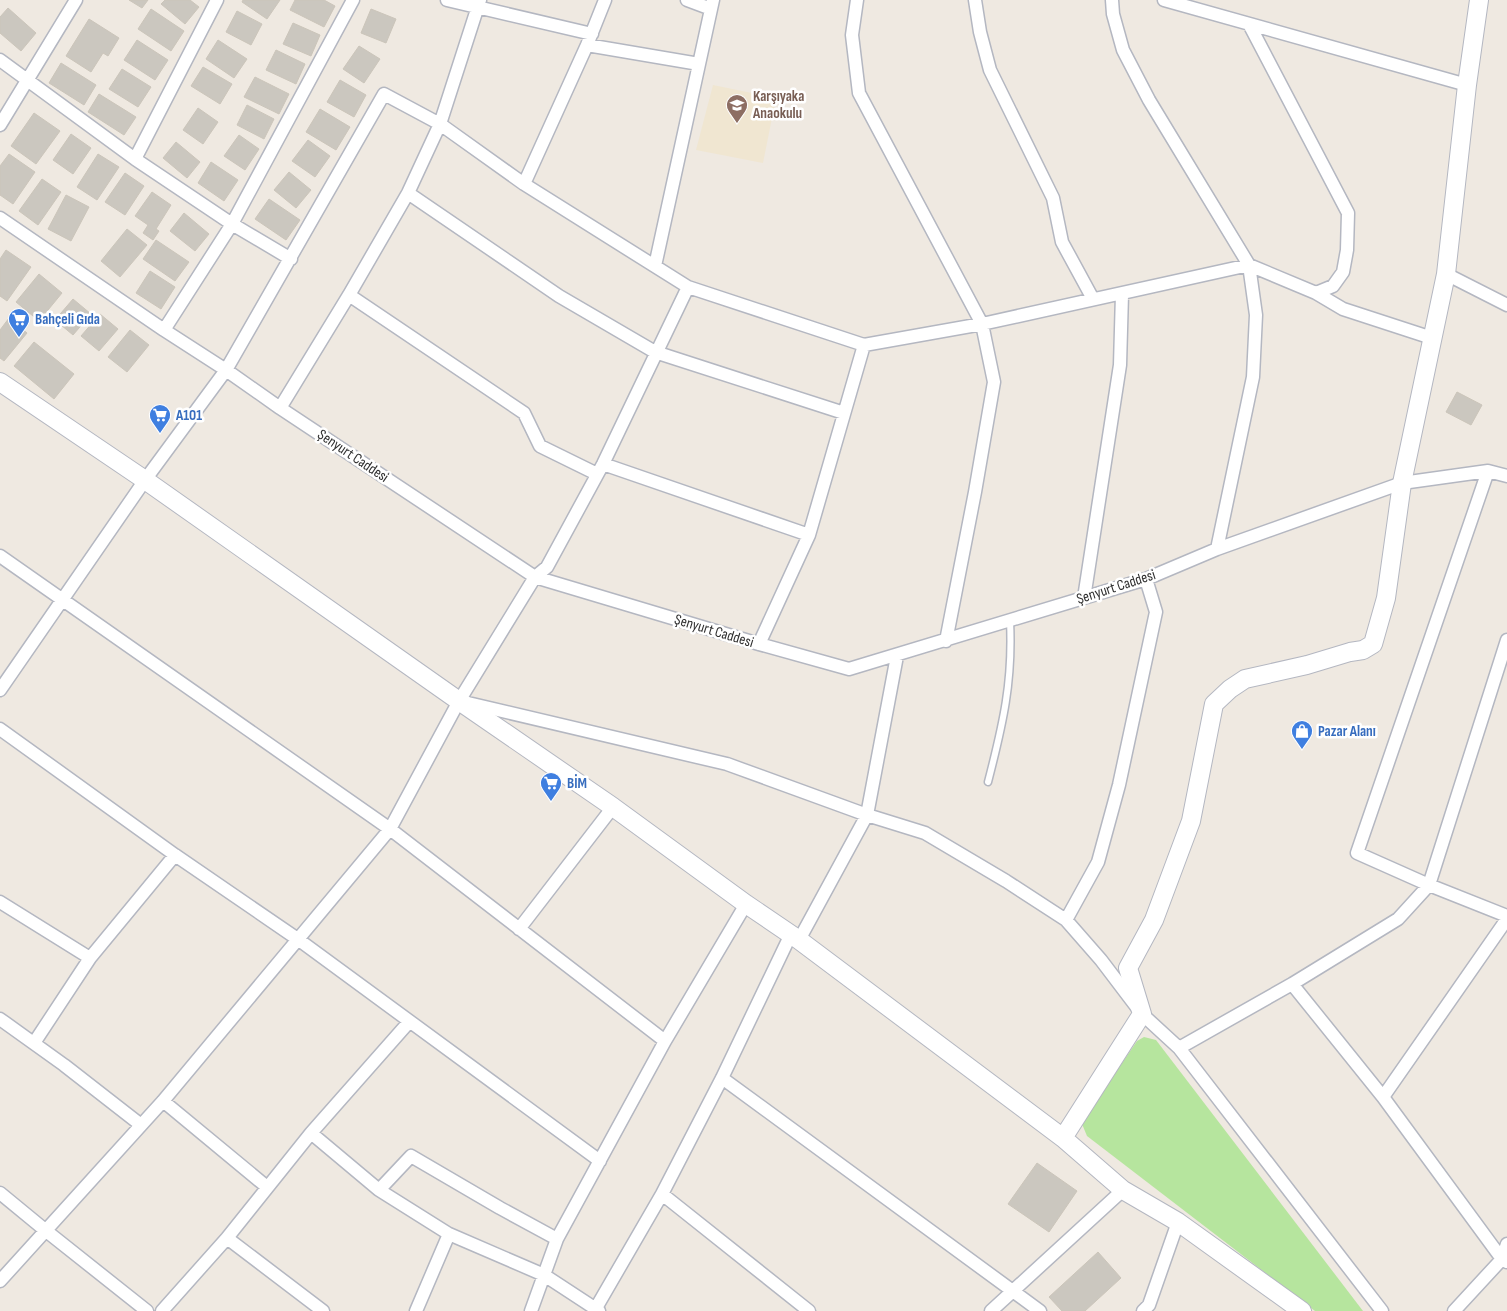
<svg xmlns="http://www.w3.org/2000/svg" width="1507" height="1311" viewBox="0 0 1507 1311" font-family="'Sofia Sans Condensed',sans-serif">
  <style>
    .education { fill: #f0e6d1 }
    .green { fill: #b6e59e }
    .building { fill: #cbc7bf; stroke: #cbc5ba }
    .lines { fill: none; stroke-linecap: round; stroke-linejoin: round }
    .lane-casing { stroke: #b4b7c1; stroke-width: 9 }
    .street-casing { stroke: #b4b7c1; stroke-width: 15 }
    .secondary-casing { stroke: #b4b7c1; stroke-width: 20 }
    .lane { stroke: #fff; stroke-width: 6 }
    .street { stroke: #fff; stroke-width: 12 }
    .secondary { stroke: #fff; stroke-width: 18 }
    .labels { text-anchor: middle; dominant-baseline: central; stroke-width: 5; stroke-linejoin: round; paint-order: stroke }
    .education-label { font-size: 15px; font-weight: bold; fill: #785e54; stroke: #fff; text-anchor: start }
    .shop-label { font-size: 15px; font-weight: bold; fill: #366cbe; stroke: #fff; text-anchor: start }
    .street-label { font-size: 15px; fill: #2e2e2e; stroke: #fff }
  </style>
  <rect width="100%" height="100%" fill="#efe9e1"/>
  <path class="education" d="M713,85L776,98L763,163L696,150Z"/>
  <path class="green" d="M1144,1037L1156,1040L1363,1311H1315L1087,1136L1082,1124L1088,1113L1137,1041Z"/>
  <path class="building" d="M129,0H148L142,8Z
    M165,0H190L199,7L185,24L161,4Z
    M243,0H280L267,19L242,2Z
    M295,0H324L335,6L324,27L290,10Z
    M8,8L36,33L21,51L0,33V17Z
    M151,9L184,31L171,51L138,29Z
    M371,9L396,19L386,43L361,33Z
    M237,11L262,24L251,45L226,32Z
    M89,19L119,38L108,56L103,53L91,72L66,56Z
    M293,23L320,35L311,56L283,44Z
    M137,40L168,60L155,80L124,60Z
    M218,40L247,59L234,78L206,59Z
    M359,46L380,59L364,83L343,69Z
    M276,50L305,64L296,84L266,70Z
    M61,63L96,85L84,105L49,83Z
    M203,67L232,84L220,104L191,86Z
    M122,69L151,87L138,107L109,89Z
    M255,77L289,94L279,114L244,97Z
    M340,80L366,95L354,117L327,102Z
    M99,94L136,117L124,135L88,112Z
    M247,105L274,119L264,139L237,125Z
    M198,108L218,122L203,144L183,130Z
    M320,109L350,127L336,150L306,132Z
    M34,113L60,131L36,164L11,146Z
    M71,134L91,148L73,174L53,160Z
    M239,135L259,149L245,170L224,156Z
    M308,140L330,156L315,177L292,161Z
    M176,142L200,162L187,178L163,158Z
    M9,154L35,172L13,204L0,195V166Z
    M98,154L119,167L97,200L77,187Z
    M211,162L238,180L224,201L198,183Z
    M289,172L311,190L296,208L274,190Z
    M125,173L144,186L125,215L105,202Z
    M42,179L61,192L38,225L19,211Z
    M152,192L171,205L156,229L159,231L153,240L143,233L148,225L135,216Z
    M66,195L89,207L71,241L48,229Z
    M269,199L300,220L286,240L255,219Z
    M184,213L209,234L195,251L170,231Z
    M127,229L147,245L120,277L101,261Z
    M156,240L189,262L175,281L143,259Z
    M6,250L31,267L7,301L0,296V259Z
    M150,271L175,287L161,309L136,293Z
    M39,274L62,293L39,321L16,302Z
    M73,299L91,314L73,335L55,320Z
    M100,314L118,329L99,351L81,336Z
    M9,318L27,333L4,361L0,358V330Z
    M130,330L149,345L127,372L108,357Z
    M34,342L74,374L54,399L14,366Z
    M1457,392L1482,405L1471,425L1446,412Z
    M1037,1163L1077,1191L1049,1232L1008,1204Z
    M1098,1252L1121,1278L1085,1311H1062L1049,1297Z"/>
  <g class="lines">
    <g class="lane-casing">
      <path id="lane" d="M988,782C1003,724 1013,681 1010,621"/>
    </g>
    <g class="street-casing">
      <path id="street" d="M447,0L592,34
        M687,0L711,9
        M857,0L852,35L859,93L982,324L994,382L975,492L946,641
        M975,0L980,32L990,70L1053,198L1062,242L1093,299
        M1112,0L1113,14L1123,50L1149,100L1249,265L1256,315L1253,377L1217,549
        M1164,0L1467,85
        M1249,24L1348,213L1347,250L1343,272L1333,286L1316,293
        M587,45L699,64
        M0,60L135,159L232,224L291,259
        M0,125L76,0
        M135,159L217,0
        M524,184L587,45L605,0
        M408,193L559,296L655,352L844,413
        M0,218L164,330L226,370L280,408L535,577L759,644L849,669L1146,579L1217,549L1402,483L1488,471L1507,476
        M655,266L713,0
        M1446,274L1507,305
        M349,295L524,413L540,446L597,474
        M164,330L232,224L353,0
        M280,408L349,295L408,193L440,124L480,0
        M603,464L809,535
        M1488,471L1357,853L1429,885L1507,916
        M0,556L390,829L665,1041
        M1084,598L1120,365L1122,294
        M759,644L809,535L864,345
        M0,690L145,480L226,370L384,94L440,124L524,184L688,287L864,345L982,324L1249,265L1316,293L1343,309L1432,338
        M468,703L727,764L867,815L925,833L1006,881L1066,920L1101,960L1142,1014L1179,1048L1382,1311
        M0,729L175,855L299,940L600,1161
        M0,902L90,958
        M1066,920L1098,862L1119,785L1156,612L1146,579
        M519,929L613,807
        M799,940L867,815L897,656
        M1292,984L1383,1097L1502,1259L1507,1262
        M0,1019L64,1065L141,1125
        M34,1043L90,958L175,855
        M1179,1048L1292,984L1398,919L1429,885L1507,640
        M722,1078L1040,1311
        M1383,1097L1507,919
        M163,1101L267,1187
        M311,1133L379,1190L449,1234L544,1275L599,1311
        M379,1190L411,1156L500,1208L557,1239
        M0,1193L45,1230L147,1311
        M662,1194L809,1311
        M227,1238L323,1311
        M0,1281L163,1101L390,829L459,701L535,577L547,567L603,464L688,287
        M596,1308L662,1194L722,1078L791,934
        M162,1311L227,1238L311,1133L409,1022
        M416,1311L449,1234
        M531,1311L557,1239L665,1041L746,904
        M991,1311L1123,1190
        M1143,1311L1149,1305L1178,1222
        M1454,1311L1502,1259L1507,1244"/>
    </g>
    <g class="secondary-casing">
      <path id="secondary" d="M0,382L145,480L459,701L613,807L746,904L799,940L1063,1138L1123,1190L1178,1222L1302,1311
        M1063,1138L1142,1014L1128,968L1154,920L1191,821L1214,704L1230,689L1245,679L1307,665L1350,652L1363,650L1373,644L1386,598L1402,483L1446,274L1467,85L1479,0"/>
    </g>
    <use href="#lane" class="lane"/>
    <use href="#street" class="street"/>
    <use href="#secondary" class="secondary"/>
  </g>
  <defs>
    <g id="school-pin" transform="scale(1.125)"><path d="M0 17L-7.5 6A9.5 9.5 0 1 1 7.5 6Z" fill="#8d6e63" stroke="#fff"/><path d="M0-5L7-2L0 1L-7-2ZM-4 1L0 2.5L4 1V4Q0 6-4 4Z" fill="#fff"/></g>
    <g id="supermarket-pin" transform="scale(1.125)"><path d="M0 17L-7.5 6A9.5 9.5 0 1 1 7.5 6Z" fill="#3f7fe0" stroke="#fff"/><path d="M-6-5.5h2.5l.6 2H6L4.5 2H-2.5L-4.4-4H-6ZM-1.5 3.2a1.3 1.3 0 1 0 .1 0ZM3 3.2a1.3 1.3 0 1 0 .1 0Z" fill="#fff"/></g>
    <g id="shop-pin" transform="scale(1.125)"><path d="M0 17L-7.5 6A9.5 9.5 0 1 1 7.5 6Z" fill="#3f7fe0" stroke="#fff"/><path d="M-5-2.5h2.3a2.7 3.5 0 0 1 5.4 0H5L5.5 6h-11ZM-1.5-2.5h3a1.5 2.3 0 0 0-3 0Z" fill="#fff"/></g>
  </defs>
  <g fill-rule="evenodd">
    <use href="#school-pin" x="737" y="105"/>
    <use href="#supermarket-pin" x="19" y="319"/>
    <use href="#supermarket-pin" x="160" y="415"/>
    <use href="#shop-pin" x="1302" y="731"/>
    <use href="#supermarket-pin" x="551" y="783"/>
  </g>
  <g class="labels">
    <g class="education-label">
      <text x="753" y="96">Karşıyaka<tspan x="753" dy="17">Anaokulu</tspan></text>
    </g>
    <g class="shop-label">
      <text x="35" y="319">Bahçeli Gıda</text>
      <text x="176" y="415">A101</text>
      <text x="1318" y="731">Pazar Alanı</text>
      <text x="567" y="783">BİM</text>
    </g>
    <g class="street-label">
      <text transform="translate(353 456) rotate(34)">Şenyurt Caddesi</text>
      <text transform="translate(1116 587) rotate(-18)">Şenyurt Caddesi</text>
      <text transform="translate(714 631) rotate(17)">Şenyurt Caddesi</text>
    </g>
  </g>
</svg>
